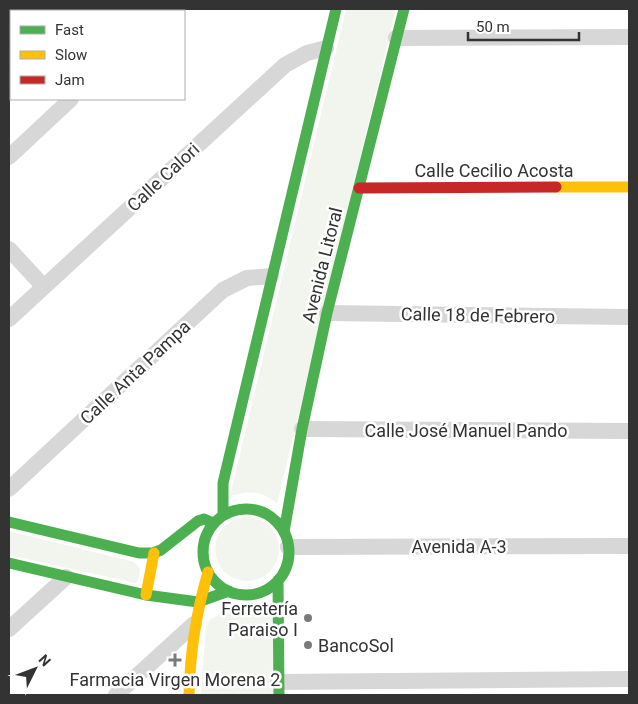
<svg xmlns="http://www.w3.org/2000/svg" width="638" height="704" viewBox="0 0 638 704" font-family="Roboto,sans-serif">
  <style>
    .green { fill: #f1f5ed }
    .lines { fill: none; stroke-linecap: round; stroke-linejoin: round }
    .street { stroke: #d7d7d7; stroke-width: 16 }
    .fast { stroke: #4caf50; stroke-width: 11 }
    .slow { stroke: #ffc107; stroke-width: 11 }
    .jam { stroke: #c62828; stroke-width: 11 }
    .poi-dot { fill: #7a7a7a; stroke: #fff; stroke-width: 2 }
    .labels { text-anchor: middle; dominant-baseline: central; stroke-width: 5; stroke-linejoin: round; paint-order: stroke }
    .street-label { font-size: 18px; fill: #333; stroke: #fff }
    .poi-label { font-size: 18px; fill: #333; stroke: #fff; text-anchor: end }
  </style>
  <rect width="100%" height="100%" fill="#fff"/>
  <path class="green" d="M346,9H396L277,504C264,490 247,491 230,496Z
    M215 549a32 32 0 1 1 64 0a32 32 0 1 1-64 0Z
    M9,531L134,562L140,569L138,581L135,583L9,555Z
    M273,605L274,695H201L206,626L211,619L219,615Z"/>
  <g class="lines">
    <path class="street" d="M72,9L74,11
      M166,11L169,9
      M396,38L629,37
      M9,157L71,99
      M9,249L44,287
      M327,313L629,317
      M9,319L285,65L307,53L326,48
      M302,429L629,431
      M9,489L223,290L247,278L271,276
      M288,547L629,546
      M9,629L66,577
      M278,682L629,679
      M116,695L194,624"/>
    <path class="fast" d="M203 552a43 43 0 1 1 86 0a43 43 0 1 1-86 0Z
      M223,515V483L336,9
      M9,522L139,553H153L161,550L198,521L204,519L213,523
      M284,532L302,429L327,313L404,9
      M9,563L146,595L198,602L229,591
      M278,580L279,695"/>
    <path class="slow" d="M556,187H629
      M146,595L154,553
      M189,695C190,653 196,613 208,572"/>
    <path class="jam" d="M359,188L556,187"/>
  </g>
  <g class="poi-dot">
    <circle cx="308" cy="618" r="5"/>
    <circle cx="308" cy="645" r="5"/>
    <path d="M172.5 652.5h5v5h5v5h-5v5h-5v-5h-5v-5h5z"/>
  </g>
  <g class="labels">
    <g class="street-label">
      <text x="494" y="170">Calle Cecilio Acosta</text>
      <text transform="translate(163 177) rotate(-43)">Calle Calori</text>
      <text transform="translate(322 265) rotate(-76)">Avenida Litoral</text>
      <text transform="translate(478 315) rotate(1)">Calle 18 de Febrero</text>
      <text transform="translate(135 372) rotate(-43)">Calle Anta Pampa</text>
      <text x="466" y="430">Calle José Manuel Pando</text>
      <text x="459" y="546">Avenida A-3</text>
    </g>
    <g class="poi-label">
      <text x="298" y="608">Ferretería<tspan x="298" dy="21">Paraiso I</tspan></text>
      <text x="318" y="645" text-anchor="start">BancoSol</text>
      <text x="175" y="679" text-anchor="middle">Farmacia Virgen Morena 2</text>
    </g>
  </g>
  <rect width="638" height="704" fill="none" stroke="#333333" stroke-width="20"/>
  <rect x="10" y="10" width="175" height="90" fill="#ffffff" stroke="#adadad"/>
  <rect x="20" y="26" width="25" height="8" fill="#4caf50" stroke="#adadad"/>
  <text x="55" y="35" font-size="15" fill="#333333">Fast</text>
  <rect x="20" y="51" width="25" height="8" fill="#ffc107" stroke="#adadad"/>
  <text x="55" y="60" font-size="15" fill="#333333">Slow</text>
  <rect x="20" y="76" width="25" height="8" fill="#c62828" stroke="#adadad"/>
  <text x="55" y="85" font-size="15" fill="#333333">Jam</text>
  <g transform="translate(35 669) rotate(48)" stroke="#ffffff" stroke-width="4" paint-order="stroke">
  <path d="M0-4L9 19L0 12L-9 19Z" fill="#333333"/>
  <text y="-8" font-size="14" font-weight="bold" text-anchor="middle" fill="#333333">N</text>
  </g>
  <path d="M468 32v8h111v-8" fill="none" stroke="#333333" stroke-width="2.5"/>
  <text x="476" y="32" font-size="15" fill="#333333" stroke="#ffffff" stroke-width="4" paint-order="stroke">50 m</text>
</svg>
